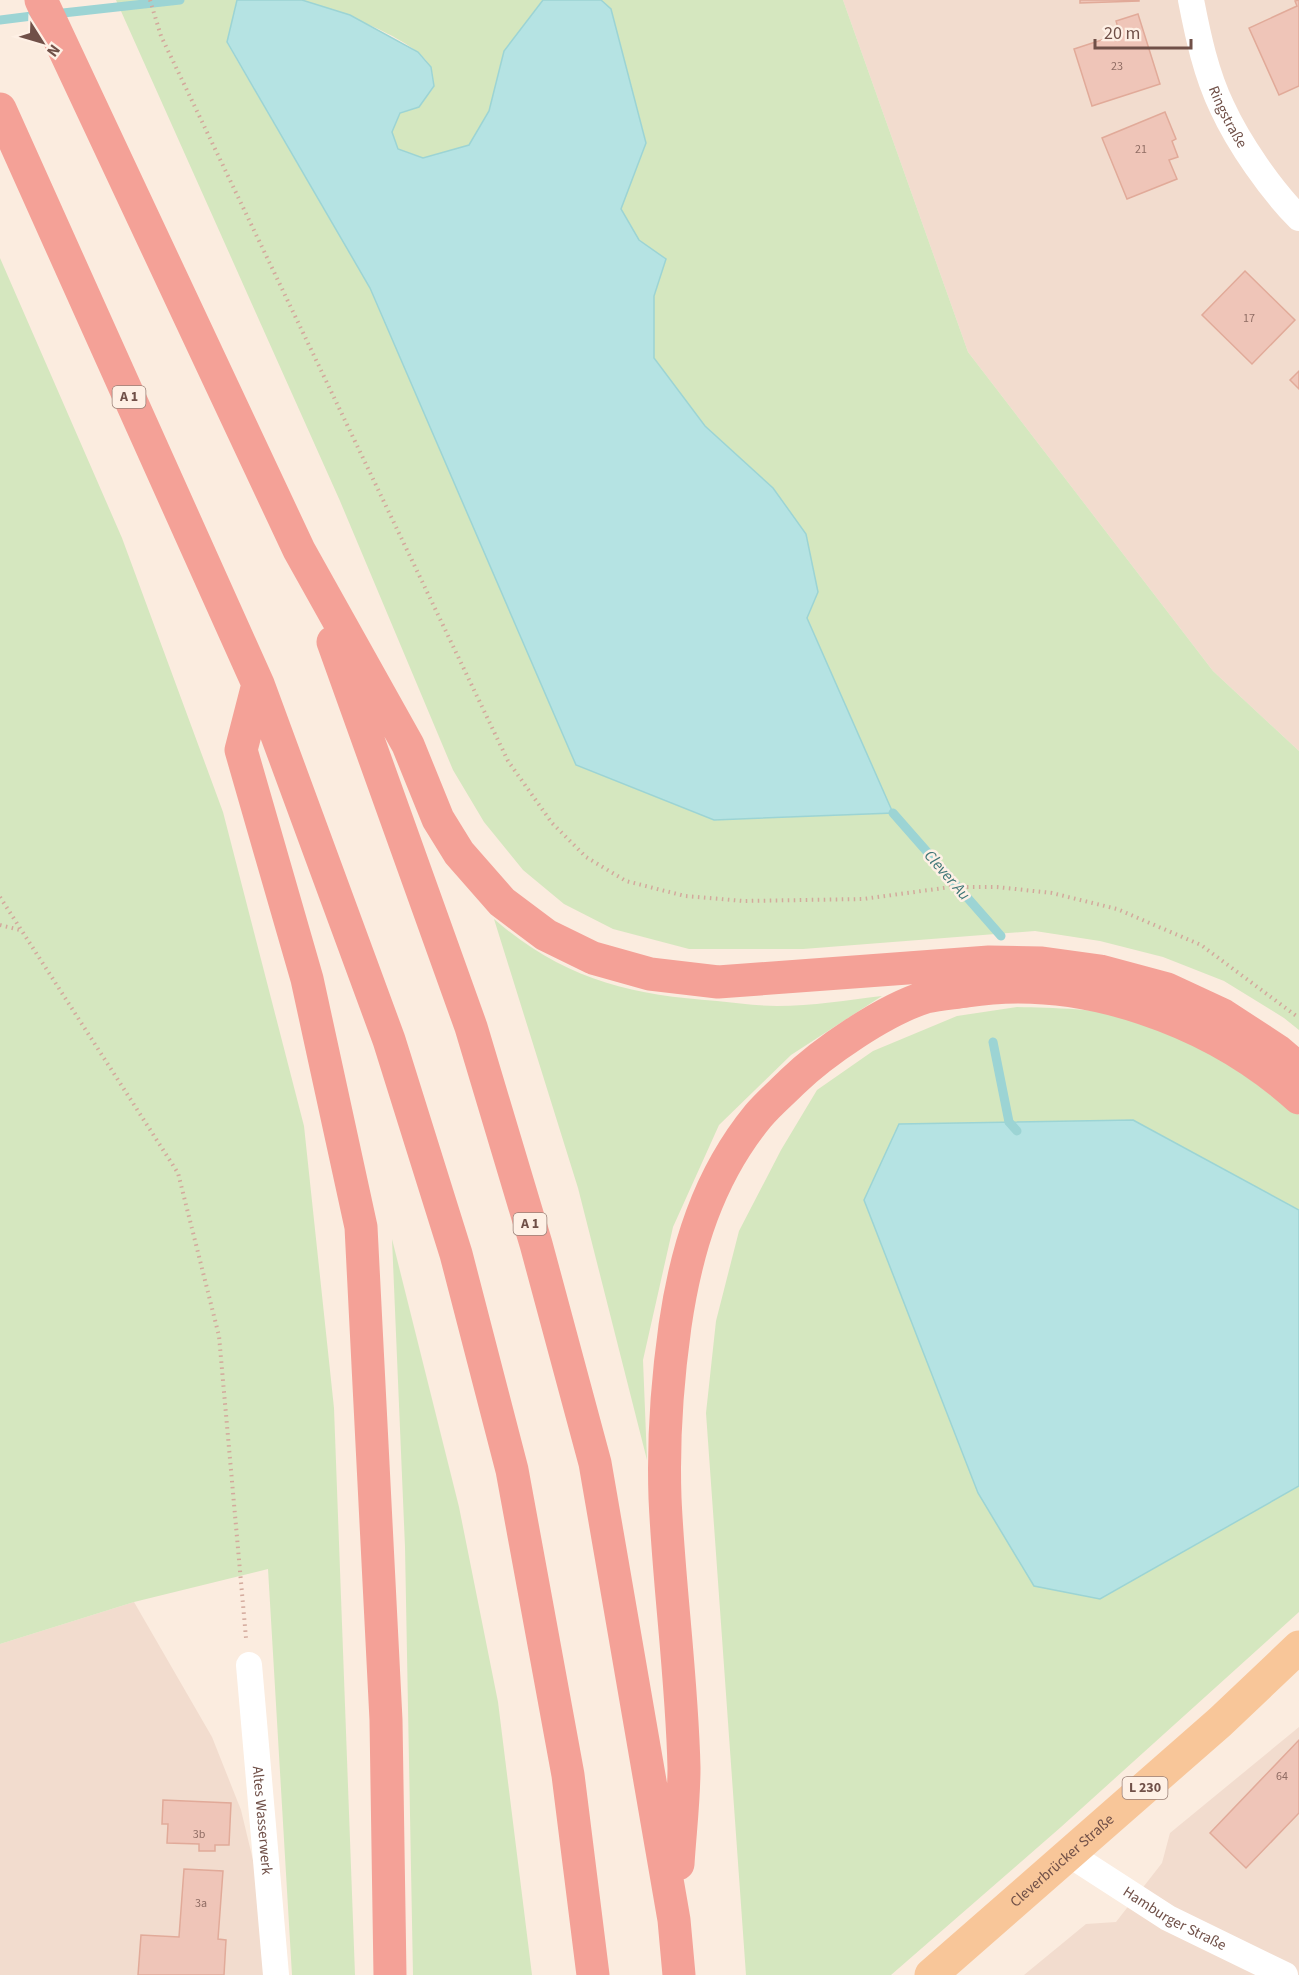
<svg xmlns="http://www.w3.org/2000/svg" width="1299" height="1975" viewBox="0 0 1299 1975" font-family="'Source Sans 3',sans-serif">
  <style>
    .residential { fill: #f2dcce }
    .green { fill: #d5e7bf }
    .water { fill: #b5e3e3; stroke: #9cd4d4; stroke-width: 1.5 }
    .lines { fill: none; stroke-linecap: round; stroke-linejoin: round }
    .stream { stroke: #9cd4d4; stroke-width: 9 }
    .building { fill: #efc5b8; stroke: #e1aa99; stroke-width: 1.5 }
    .path { stroke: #d3a99c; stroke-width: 4; stroke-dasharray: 1.5 4.5; stroke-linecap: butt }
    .minor { stroke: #fff; stroke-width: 26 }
    .primary { stroke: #f8c699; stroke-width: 33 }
    .motorway { stroke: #f4a197; stroke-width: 33 }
    .labels { text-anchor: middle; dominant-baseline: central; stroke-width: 5; stroke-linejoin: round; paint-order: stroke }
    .number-label { font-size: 12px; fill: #906d64 }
    .shield { fill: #fef0e5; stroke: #9b8077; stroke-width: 1.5 }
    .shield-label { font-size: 14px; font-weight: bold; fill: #705048 }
    .street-label { font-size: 15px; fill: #705048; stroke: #fef0e5 }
    .water-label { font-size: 16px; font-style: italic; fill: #3d7576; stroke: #fef0e5 }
  </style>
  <rect width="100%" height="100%" fill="#fbecdf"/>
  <path class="residential" d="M843,0H1299V751L1213,671L968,352Z
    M134,1602L212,1737L241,1810L257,1877L267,1975H0V1644Z
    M1299,1727V1975H1024L1086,1924L1116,1922L1162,1863L1170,1833Z"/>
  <path class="green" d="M116,0H237L227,43L370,288L576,765L714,820L892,813L807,618L818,592L773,488L705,426L654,358V296L666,259L639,240L621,209L646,142L611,9L601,0H843L968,352L1213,671L1299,751V1030L1284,1018L1224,981L1163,957L1100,941L1035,931L803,949H689L613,929L564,904L523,870L484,822L453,770L340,501Z
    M302,0H543L504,51L489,111L469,145L423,158L398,149L392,132L400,113L419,107L434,87C433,81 433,74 431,68C419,39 331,9 302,0Z
    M0,258L122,538L223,812L304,1126L334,1408L355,1975H292L268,1569L134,1602L0,1644Z
    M494,919C563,979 629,995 717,1001C737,1003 757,1006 777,1006C812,1006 848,1000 882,996L791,1055L719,1125L673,1227L643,1360L647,1460L578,1188Z
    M1017,1007C1057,1008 1112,1009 1150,1022C1204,1041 1252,1082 1299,1115V1210L1133,1120L899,1124L1100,1598L1299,1486V1612L1061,1827L891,1975H746L706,1413L716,1321L739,1231L781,1150L817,1090L873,1051L957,1016Z
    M392,1239L459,1507L498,1702L532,1975H413L405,1547Z"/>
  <path class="water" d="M237,0H302L350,15L418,52L431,67L434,86L419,107L400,113L392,132L398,149L423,158L469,145L489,111L504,51L543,0H601L611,9L646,143L621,209L639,240L666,259L654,296V358L705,426L773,488L806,534L818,592L807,618L893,813L714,820L576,765L370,288L227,42Z
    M1133,1120L1299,1210V1486L1100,1599L1034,1586L978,1493L864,1200L899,1124Z"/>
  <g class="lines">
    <path class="stream" d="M54,14L180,0
      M0,20L40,15
      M893,813L1001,936
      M993,1042L1009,1122L1017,1131"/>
  </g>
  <path class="building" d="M1080,0H1139V1L1080,3Z
    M1299,0V86L1279,95L1249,28L1297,6L1295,1Z
    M1138,14L1160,84L1092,106L1074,49L1120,34L1116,21Z
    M1165,112L1176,139L1172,141L1178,157L1169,160L1177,179L1127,199L1102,138Z
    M1245,271L1295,320L1252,364L1202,315Z
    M1299,371V389L1290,380Z
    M1299,1740V1813L1246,1868L1210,1833Z
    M163,1800L231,1803L229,1845H215V1851H199V1844L167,1843L168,1824H162Z
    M184,1869L223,1871L218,1939L226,1940L224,1975H138L141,1935L179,1937Z"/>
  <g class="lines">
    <path class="path" d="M150,0L161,36L508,761L552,823L586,857L626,881L685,896L744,901L863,899L951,887H997L1052,893L1117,909L1201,945L1299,1018
      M0,897L178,1173L219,1336L246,1638
      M0,925L20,930"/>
    <g class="minor">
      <path id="s1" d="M1191,0C1198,36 1206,74 1222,107C1239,144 1271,190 1299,218"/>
      <path id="s2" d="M249,1665L276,1975"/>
      <path id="s3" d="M1069,1854L1168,1918L1285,1975"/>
    </g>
    <path class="primary" id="s4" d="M931,1975L1220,1722L1299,1647"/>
    <path class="motorway" d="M41,0L299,550L408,745L438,819L459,853L502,902L546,935L593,958L650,974L718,982L989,962L1042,963L1100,971L1167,989L1223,1015L1278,1051L1299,1069
      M0,109L258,684L389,1040L456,1254L512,1470L568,1775L593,1975
      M333,642L471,1027L536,1244L595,1463L674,1920L679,1975
      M258,684L241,750L307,979L361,1227L386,1720L390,1975
      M678,1864C680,1832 684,1800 684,1768C682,1678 669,1588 665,1498C663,1440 667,1383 675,1326C686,1250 708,1177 758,1116C768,1104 781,1093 792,1082C823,1052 884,1010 926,997C939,994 954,993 967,991C1082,973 1213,1020 1299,1098"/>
  </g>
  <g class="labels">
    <g class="number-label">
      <text x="1117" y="66">23</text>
      <text x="1141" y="149">21</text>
      <text x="1249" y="318">17</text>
      <text x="1282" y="1776">64</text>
      <text x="199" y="1834">3b</text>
      <text x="201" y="1903">3a</text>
    </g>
    <g class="shield">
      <rect x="112.5" y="386" width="33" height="22" rx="4.5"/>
      <rect x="513.5" y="1213" width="33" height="22" rx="4.5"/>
      <rect x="1122.5" y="1777" width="45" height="22" rx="4.5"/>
    </g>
    <g class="shield-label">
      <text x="129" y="397">A 1</text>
      <text x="530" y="1224">A 1</text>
      <text x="1145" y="1788">L 230</text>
    </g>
    <g class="street-label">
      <text stroke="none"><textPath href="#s1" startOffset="123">Ringstraße</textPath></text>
      <text stroke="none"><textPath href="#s2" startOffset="156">Altes Wasserwerk</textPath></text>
      <text stroke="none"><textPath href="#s4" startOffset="174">Cleverbrücker Straße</textPath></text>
      <text stroke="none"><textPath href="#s3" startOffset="124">Hamburger Straße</textPath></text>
    </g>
    <g class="water-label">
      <text transform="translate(947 875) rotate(49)">Clever Au</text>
    </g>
  </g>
  <g transform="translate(42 42) rotate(127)" stroke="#fef0e5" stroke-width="4.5" paint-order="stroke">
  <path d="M0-4.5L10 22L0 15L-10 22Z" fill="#705048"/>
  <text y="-9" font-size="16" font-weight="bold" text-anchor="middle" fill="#705048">N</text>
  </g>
  <path d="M1095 39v9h96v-9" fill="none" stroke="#705048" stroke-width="3"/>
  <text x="1104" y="39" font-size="18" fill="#705048" stroke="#fef0e5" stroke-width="4.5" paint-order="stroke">20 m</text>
</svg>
